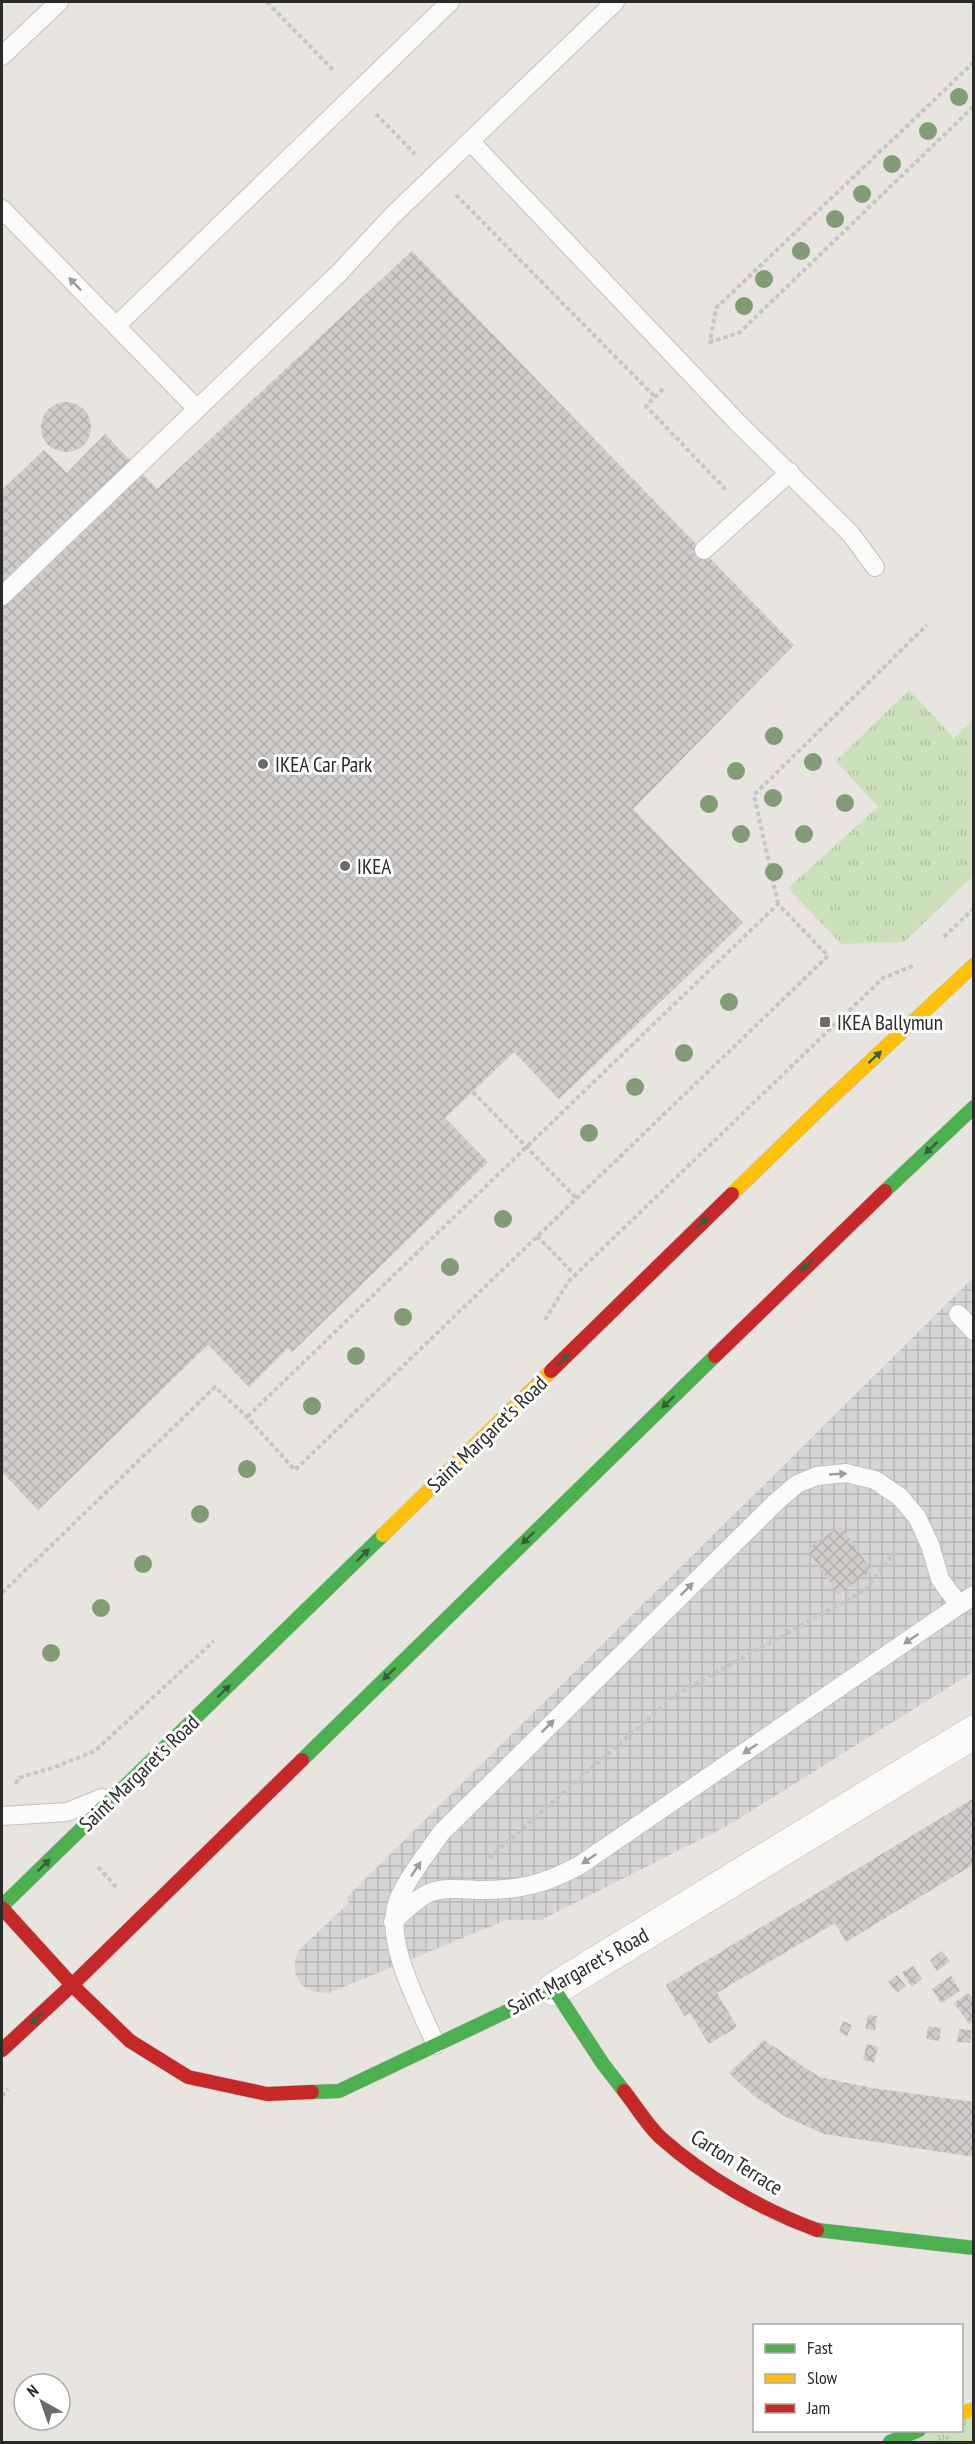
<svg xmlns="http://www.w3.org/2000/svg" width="975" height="2444" viewBox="0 0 975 2444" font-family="'PT Sans Narrow',sans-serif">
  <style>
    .industrial { fill: url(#industrial-grid) }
    .grass { fill: url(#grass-tufts) }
    .building { fill: url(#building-cross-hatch) }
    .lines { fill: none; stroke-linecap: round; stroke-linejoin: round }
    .lane-casing { stroke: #c1c0c1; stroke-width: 20 }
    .street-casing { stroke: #c1c0c1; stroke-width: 34 }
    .fast-casing { stroke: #c1c0c1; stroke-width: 15 }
    .slow-casing { stroke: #c1c0c1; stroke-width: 15 }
    .jam-casing { stroke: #c1c0c1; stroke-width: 15 }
    .path { stroke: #c6c6c5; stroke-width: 4; stroke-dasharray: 4.5 3; stroke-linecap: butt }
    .lane { stroke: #fcfbfa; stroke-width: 18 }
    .street { stroke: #fcfbfa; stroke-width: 33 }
    .fast { stroke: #4caf50; stroke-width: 14 }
    .slow { stroke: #ffc107; stroke-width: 14 }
    .jam { stroke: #c62828; stroke-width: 14 }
    .tree { fill: #829d75 }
    .oneway { fill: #9e9d9c }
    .oneway2 { fill: #385f39 }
    .poi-dot { fill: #6c6b6a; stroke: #fff; stroke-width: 2 }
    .labels { text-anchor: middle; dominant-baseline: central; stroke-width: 6; stroke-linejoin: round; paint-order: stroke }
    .poi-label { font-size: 21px; fill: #2a2a2a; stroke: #fff; text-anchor: start }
    .street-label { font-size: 21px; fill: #2a2a2a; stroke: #fff }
  </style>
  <defs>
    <pattern id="industrial-grid" width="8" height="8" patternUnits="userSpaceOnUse" patternTransform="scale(1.5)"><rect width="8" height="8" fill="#d8d5d7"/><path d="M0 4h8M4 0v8" fill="none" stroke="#bab7b9"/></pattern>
    <pattern id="grass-tufts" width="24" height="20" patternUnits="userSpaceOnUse" patternTransform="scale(1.5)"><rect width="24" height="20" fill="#cce1bb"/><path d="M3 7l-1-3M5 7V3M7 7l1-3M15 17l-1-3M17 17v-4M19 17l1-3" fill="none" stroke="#afc1a1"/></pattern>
    <pattern id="building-cross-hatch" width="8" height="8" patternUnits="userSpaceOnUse" patternTransform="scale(1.5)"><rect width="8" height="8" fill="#cfccca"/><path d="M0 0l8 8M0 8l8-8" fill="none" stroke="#b2afae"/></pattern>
  </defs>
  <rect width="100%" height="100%" fill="#e8e4e0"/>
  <path class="industrial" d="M973,1278V1672L727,1826L541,1920H506L329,1993L314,1992L301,1985L295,1972V1959L299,1950L349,1903L347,1897Z"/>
  <path class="grass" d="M909,690L954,738L973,720V876L904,942L841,944L788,888L878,807L836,761Z
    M973,2409V2442H891L921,2431L962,2430V2414Z"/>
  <path class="building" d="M412,251L794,645L633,809L743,923L559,1099L514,1052L445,1118L488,1162L292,1352L288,1348L249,1387L208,1345L38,1510L2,1472V490L44,450L67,473L105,434L157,489Z
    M41 427a25 25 0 1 1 50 0a25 25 0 1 1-50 0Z
    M841,1526L872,1571L838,1594L807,1549Z
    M974,1798V1864L846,1942L835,1923L717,1993L737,2027L709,2044L690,2013L684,2016L666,1985Z
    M942,1951L950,1961L937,1971L930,1960Z
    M913,1966L922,1979L912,1987L902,1972Z
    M897,1975L906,1986L897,1993L888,1982Z
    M951,1976L960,1991L941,2003L932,1989Z
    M968,1993L974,2000V2021L969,2024L954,2003Z
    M868,2015L877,2016L875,2030L865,2029Z
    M843,2021L852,2025L847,2036L839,2032Z
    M928,2026L941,2028L939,2041L926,2039Z
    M959,2029L972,2030L970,2043L957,2042Z
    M764,2040L819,2077L872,2088L974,2102V2157L824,2134L786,2117L754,2096L729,2073Z
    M867,2044L878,2047L874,2063L863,2059Z"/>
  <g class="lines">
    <g class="lane-casing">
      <path id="lane" d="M2,56L59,2
        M470,141L738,423L851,534L875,567
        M2,209L197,409
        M116,326L450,2
        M704,550L790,472
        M2,596L340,272L392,216L615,2
        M958,1314L974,1331
        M2,1816L67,1812L102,1798
        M393,1922C404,1912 415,1899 429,1893C446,1886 466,1890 484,1890C522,1890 547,1883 580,1865L974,1595
        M436,2045C420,2007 381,1938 399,1898C409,1875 427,1854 441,1833L776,1502L797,1484L817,1476L846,1473L875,1480L900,1497L917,1517L930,1545L940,1579L959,1605"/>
    </g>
    <g class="street-casing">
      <path id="street" d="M554,1989L974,1732"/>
    </g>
    <g class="fast-casing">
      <path id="fast" d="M885,1191L974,1107
        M302,1760L715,1356
        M2,1906L383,1535
        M312,2092L339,2091L554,1989L603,2064L624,2091
        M817,2230L974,2248
        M890,2442L919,2430"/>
    </g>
    <g class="slow-casing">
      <path id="slow" d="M732,1194L832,1097L974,965
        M383,1535L551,1371
        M962,2413L974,2409"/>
    </g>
    <g class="jam-casing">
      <path id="jam" d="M715,1356L885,1191
        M551,1371L732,1194
        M2,1908L72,1985L130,2041L188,2077L267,2094L312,2092
        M2,2050L72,1985L302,1760
        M624,2091C636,2106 647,2125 661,2138C705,2177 762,2210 817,2230"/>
    </g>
    <path class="path" d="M267,2L335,72
      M974,62L716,308L710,342L739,333L974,106
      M376,114L415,154
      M456,195L655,397
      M663,389L646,406L726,490
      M778,904L754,795L927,625
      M944,937L974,908
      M473,1092L576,1198
      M537,1236L575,1275
      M545,1320L568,1282L883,978L915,965
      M2,1593L215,1387L247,1417L295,1470L828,956L778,904L247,1417
      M16,1784L18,1778L55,1767L95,1751L214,1641
      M489,1858L674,1696L865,1590L898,1548
      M98,1867L117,1888
      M2,2096L8,2089"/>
    <use href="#lane" class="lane"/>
    <use href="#street" class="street"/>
    <use href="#fast" class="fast"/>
    <use href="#slow" class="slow"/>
    <use href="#jam" class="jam"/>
  </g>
  <g class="tree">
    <circle cx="959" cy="97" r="9"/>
    <circle cx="928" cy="131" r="9"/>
    <circle cx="892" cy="164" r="9"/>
    <circle cx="862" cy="194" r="9"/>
    <circle cx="835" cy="219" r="9"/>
    <circle cx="801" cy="251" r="9"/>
    <circle cx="764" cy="279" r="9"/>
    <circle cx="744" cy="306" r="9"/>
    <circle cx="774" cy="736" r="9"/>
    <circle cx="813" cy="762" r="9"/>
    <circle cx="736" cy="771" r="9"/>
    <circle cx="773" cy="798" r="9"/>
    <circle cx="845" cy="803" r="9"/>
    <circle cx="709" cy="804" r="9"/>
    <circle cx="741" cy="834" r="9"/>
    <circle cx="804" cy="834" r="9"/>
    <circle cx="774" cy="872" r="9"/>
    <circle cx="729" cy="1002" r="9"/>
    <circle cx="684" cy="1053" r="9"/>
    <circle cx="635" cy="1087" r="9"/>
    <circle cx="589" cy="1133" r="9"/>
    <circle cx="503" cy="1219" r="9"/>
    <circle cx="450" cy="1267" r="9"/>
    <circle cx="403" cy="1317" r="9"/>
    <circle cx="356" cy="1356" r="9"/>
    <circle cx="312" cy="1406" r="9"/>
    <circle cx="247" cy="1469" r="9"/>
    <circle cx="200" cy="1514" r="9"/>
    <circle cx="143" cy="1564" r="9"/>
    <circle cx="101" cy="1608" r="9"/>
    <circle cx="51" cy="1653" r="9"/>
  </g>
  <defs><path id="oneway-solid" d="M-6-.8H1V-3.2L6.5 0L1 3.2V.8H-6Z" transform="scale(1.5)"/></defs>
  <g class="oneway">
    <use href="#oneway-solid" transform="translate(75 284) rotate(-134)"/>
    <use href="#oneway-solid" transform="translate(838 1474) rotate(-3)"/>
    <use href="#oneway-solid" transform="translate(687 1589) rotate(-45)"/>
    <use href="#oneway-solid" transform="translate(911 1639) rotate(146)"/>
    <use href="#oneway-solid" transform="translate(548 1726) rotate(-45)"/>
    <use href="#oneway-solid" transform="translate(750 1749) rotate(146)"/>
    <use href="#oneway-solid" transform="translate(589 1859) rotate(146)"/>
    <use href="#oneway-solid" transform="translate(416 1869) rotate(-56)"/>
  </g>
  <g class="oneway2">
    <use href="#oneway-solid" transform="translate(875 1057) rotate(-43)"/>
    <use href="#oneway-solid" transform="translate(931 1148) rotate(137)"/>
    <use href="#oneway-solid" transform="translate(702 1223) rotate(-44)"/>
    <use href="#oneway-solid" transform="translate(807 1265) rotate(136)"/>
    <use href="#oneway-solid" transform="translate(563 1360) rotate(-44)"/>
    <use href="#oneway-solid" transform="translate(668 1402) rotate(136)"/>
    <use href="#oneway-solid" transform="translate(528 1538) rotate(136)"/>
    <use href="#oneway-solid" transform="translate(363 1555) rotate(-44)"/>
    <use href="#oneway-solid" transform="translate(389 1674) rotate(136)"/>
    <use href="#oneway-solid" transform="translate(224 1691) rotate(-44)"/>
    <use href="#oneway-solid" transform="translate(44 1865) rotate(-44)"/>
    <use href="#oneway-solid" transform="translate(37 2018) rotate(137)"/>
  </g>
  <g class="poi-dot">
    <circle cx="263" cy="764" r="6"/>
    <circle cx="345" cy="866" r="6"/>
    <rect x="819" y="1016" width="12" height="12" rx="3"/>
  </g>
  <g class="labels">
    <g class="poi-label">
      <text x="275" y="764">IKEA Car Park</text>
      <text x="357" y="866">IKEA</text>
      <text x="837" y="1022">IKEA Ballymun</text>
    </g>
    <g class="street-label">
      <text transform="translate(487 1434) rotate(-44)">Saint Margaret's Road</text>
      <text transform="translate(139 1773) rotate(-44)">Saint Margaret's Road</text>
      <text transform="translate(578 1971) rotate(-29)">Saint Margaret's Road</text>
      <text transform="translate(737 2162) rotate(32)">Carton Terrace</text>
    </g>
  </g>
  <rect width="975" height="2444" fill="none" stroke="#2a2a2a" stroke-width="6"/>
  <rect x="753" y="2324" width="210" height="108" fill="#ffffff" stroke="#aaaaaa" stroke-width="1.5"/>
  <rect x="765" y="2344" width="30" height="9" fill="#4caf50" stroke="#aaaaaa" stroke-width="1.5"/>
  <text x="807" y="2354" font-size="18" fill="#2a2a2a">Fast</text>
  <rect x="765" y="2374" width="30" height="9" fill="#ffc107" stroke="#aaaaaa" stroke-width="1.5"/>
  <text x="807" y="2384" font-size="18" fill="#2a2a2a">Slow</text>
  <rect x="765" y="2404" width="30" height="9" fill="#c62828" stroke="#aaaaaa" stroke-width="1.5"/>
  <text x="807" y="2414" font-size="18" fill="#2a2a2a">Jam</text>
  <g transform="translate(42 2402) rotate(320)"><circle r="28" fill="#ffffff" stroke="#aaaaaa" stroke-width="1.5"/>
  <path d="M0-4.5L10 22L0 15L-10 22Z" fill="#6c6b6a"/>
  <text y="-9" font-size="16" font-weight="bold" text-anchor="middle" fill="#2a2a2a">N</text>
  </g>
</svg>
